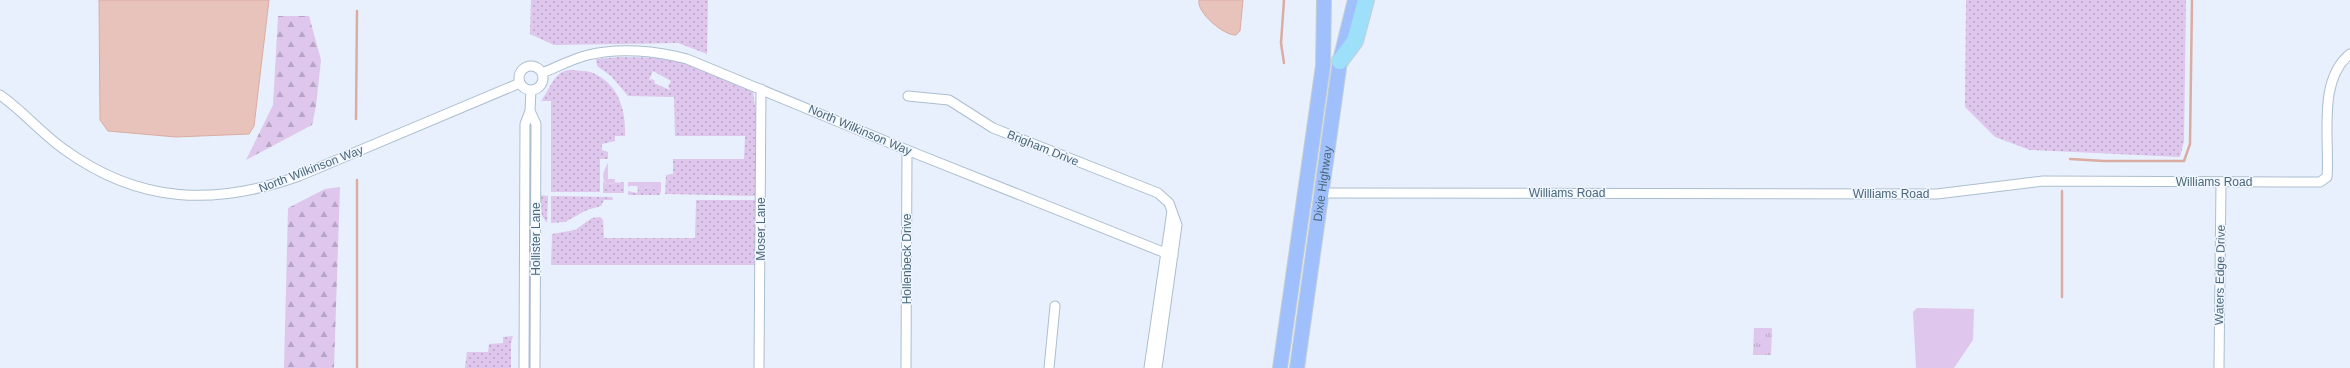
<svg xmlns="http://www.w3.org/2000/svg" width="2350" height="368" viewBox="0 0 2350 368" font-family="Helvetica,sans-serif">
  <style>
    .grass { fill: url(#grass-dots); fill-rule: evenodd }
    .forest { fill: url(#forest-firs) }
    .park { fill: url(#park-tufts) }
    .garden { fill: #dec6ec }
    .water { fill: #e8c3bc; stroke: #daaca2 }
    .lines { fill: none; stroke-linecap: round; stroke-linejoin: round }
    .stream { stroke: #daaca2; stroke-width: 2.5 }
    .minor-casing { stroke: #abbece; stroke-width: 11 }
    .primary-casing { stroke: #c5cfd4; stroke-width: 16 }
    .motorway-casing { stroke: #c5cfd4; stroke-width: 18 }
    .minor { stroke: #fff; stroke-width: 9 }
    .primary { stroke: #a0c0fd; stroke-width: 14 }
    .motorway { stroke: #9edff9; stroke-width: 16 }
    .labels { text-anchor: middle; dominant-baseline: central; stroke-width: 3; stroke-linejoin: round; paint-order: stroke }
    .street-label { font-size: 12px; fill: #4b6879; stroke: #f0f6ff }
  </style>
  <defs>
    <pattern id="grass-dots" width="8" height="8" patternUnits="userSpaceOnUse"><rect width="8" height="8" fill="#dec6ec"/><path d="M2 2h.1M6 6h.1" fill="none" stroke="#b6a5c4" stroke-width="1.8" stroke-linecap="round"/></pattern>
    <pattern id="forest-firs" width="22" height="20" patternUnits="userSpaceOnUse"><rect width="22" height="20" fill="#dec6ec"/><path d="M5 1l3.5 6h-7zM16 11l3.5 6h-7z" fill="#b6a5c4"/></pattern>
    <pattern id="park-tufts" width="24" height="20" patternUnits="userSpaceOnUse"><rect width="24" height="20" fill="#dec6ec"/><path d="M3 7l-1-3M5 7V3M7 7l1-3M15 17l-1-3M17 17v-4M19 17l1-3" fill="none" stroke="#b6a5c4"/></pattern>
  </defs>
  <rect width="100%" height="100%" fill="#e9f0fd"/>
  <path class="grass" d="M531,0H708L707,54L678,43L554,45L530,34Z
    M1966,0H2186L2184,141L2180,157L2030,150L1995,137L1965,107Z
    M620,57L670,58L686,63L753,92L756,113L755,196L665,194L666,175L673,174V159H744L745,136H675L674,97L628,96L611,76L597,66L596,59ZM653,71L671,81L668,86L670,90L654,83L655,81L652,79L649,80Z
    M570,70C579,71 590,70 597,75C620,87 626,113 625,136H615V141L602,144V150L608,152V159H600V192H551V101H541C551,88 553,72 570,70Z
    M603,181L606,184L624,182V193H603Z
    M650,187L661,191L660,195H628V191L637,193L638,189Z
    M540,195L548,196L547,223L540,213Z
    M551,196L612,197L613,200H604L601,206L587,210L565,222L551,223Z
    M696,200H756L755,265H551L552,234L575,230L592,218L600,217L603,220L604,238H695Z
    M513,336L511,343V368H465L467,352H488L489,344L503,343V337Z"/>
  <path class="forest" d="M278,16H309L321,60L316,106L312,125L246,160L273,105Z
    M340,187L334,368H284L288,208L325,189Z"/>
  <path class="park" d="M1754,328H1772L1771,355H1753Z"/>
  <path class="garden" d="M608,163V179H615V182H619L606,184C600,177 605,168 608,163Z
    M628,182H661V191L650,187L638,189L637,186H630L628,187Z
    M1917,308L1974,309L1973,340L1954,368H1916L1913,312Z"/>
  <path class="water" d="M99,0H269L254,126L249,134L176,137L108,131L100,120Z
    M1199,0H1243L1240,31L1236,35C1224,36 1196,12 1199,0Z"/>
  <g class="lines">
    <path class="stream" d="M1284,0L1281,43L1284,63
      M356,119L357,11
      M2070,159L2104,161H2184L2190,144L2192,0
      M357,180V368
      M2062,297V191"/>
    <g class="minor-casing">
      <path id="minor" d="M519 78a12 12 0 1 1 24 0a12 12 0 1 1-24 0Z
        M542,73C557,67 572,59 588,55C619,47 657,51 687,59L907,150L1173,256
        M0,95C23,111 42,134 65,150C140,204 215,206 299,176L520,83
        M908,96L949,100L993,128L1158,193L1169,203L1177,225L1157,368
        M530,111L536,124L535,368
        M1322,193L1937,194L2043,181L2320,182L2327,177C2330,139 2317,80 2350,54
        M524,368L525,124L530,111L531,90
        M759,368L761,89
        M906,368L907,150
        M1049,368L1055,306
        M1149,368L1172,211
        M2219,368L2221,182"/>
    </g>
    <g class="primary-casing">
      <g id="primary">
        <path d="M1280,368L1323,66L1324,0"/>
        <path id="s1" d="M1297,368L1340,61L1355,0"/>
      </g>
    </g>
    <g class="motorway-casing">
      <path id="motorway" d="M1340,61L1355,41L1366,0"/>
    </g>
    <use href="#minor" class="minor"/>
    <use href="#primary" class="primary"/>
    <use href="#motorway" class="motorway"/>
  </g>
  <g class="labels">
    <g class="street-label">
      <text transform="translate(860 130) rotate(23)">North Wilkinson Way</text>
      <text transform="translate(1043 148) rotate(22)">Brigham Drive</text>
      <text transform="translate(311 169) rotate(-21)">North Wilkinson Way</text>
      <text x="2214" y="182">Williams Road</text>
      <text stroke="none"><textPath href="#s1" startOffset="186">Dixie Highway</textPath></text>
      <text x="1567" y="193">Williams Road</text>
      <text x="1891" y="194">Williams Road</text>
      <text transform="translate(761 229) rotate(-90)">Moser Lane</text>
      <text transform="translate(536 239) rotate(-90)">Hollister Lane</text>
      <text transform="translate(907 259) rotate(-90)">Hollenbeck Drive</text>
      <text transform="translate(2220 275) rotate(-89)">Waters Edge Drive</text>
    </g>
  </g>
</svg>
